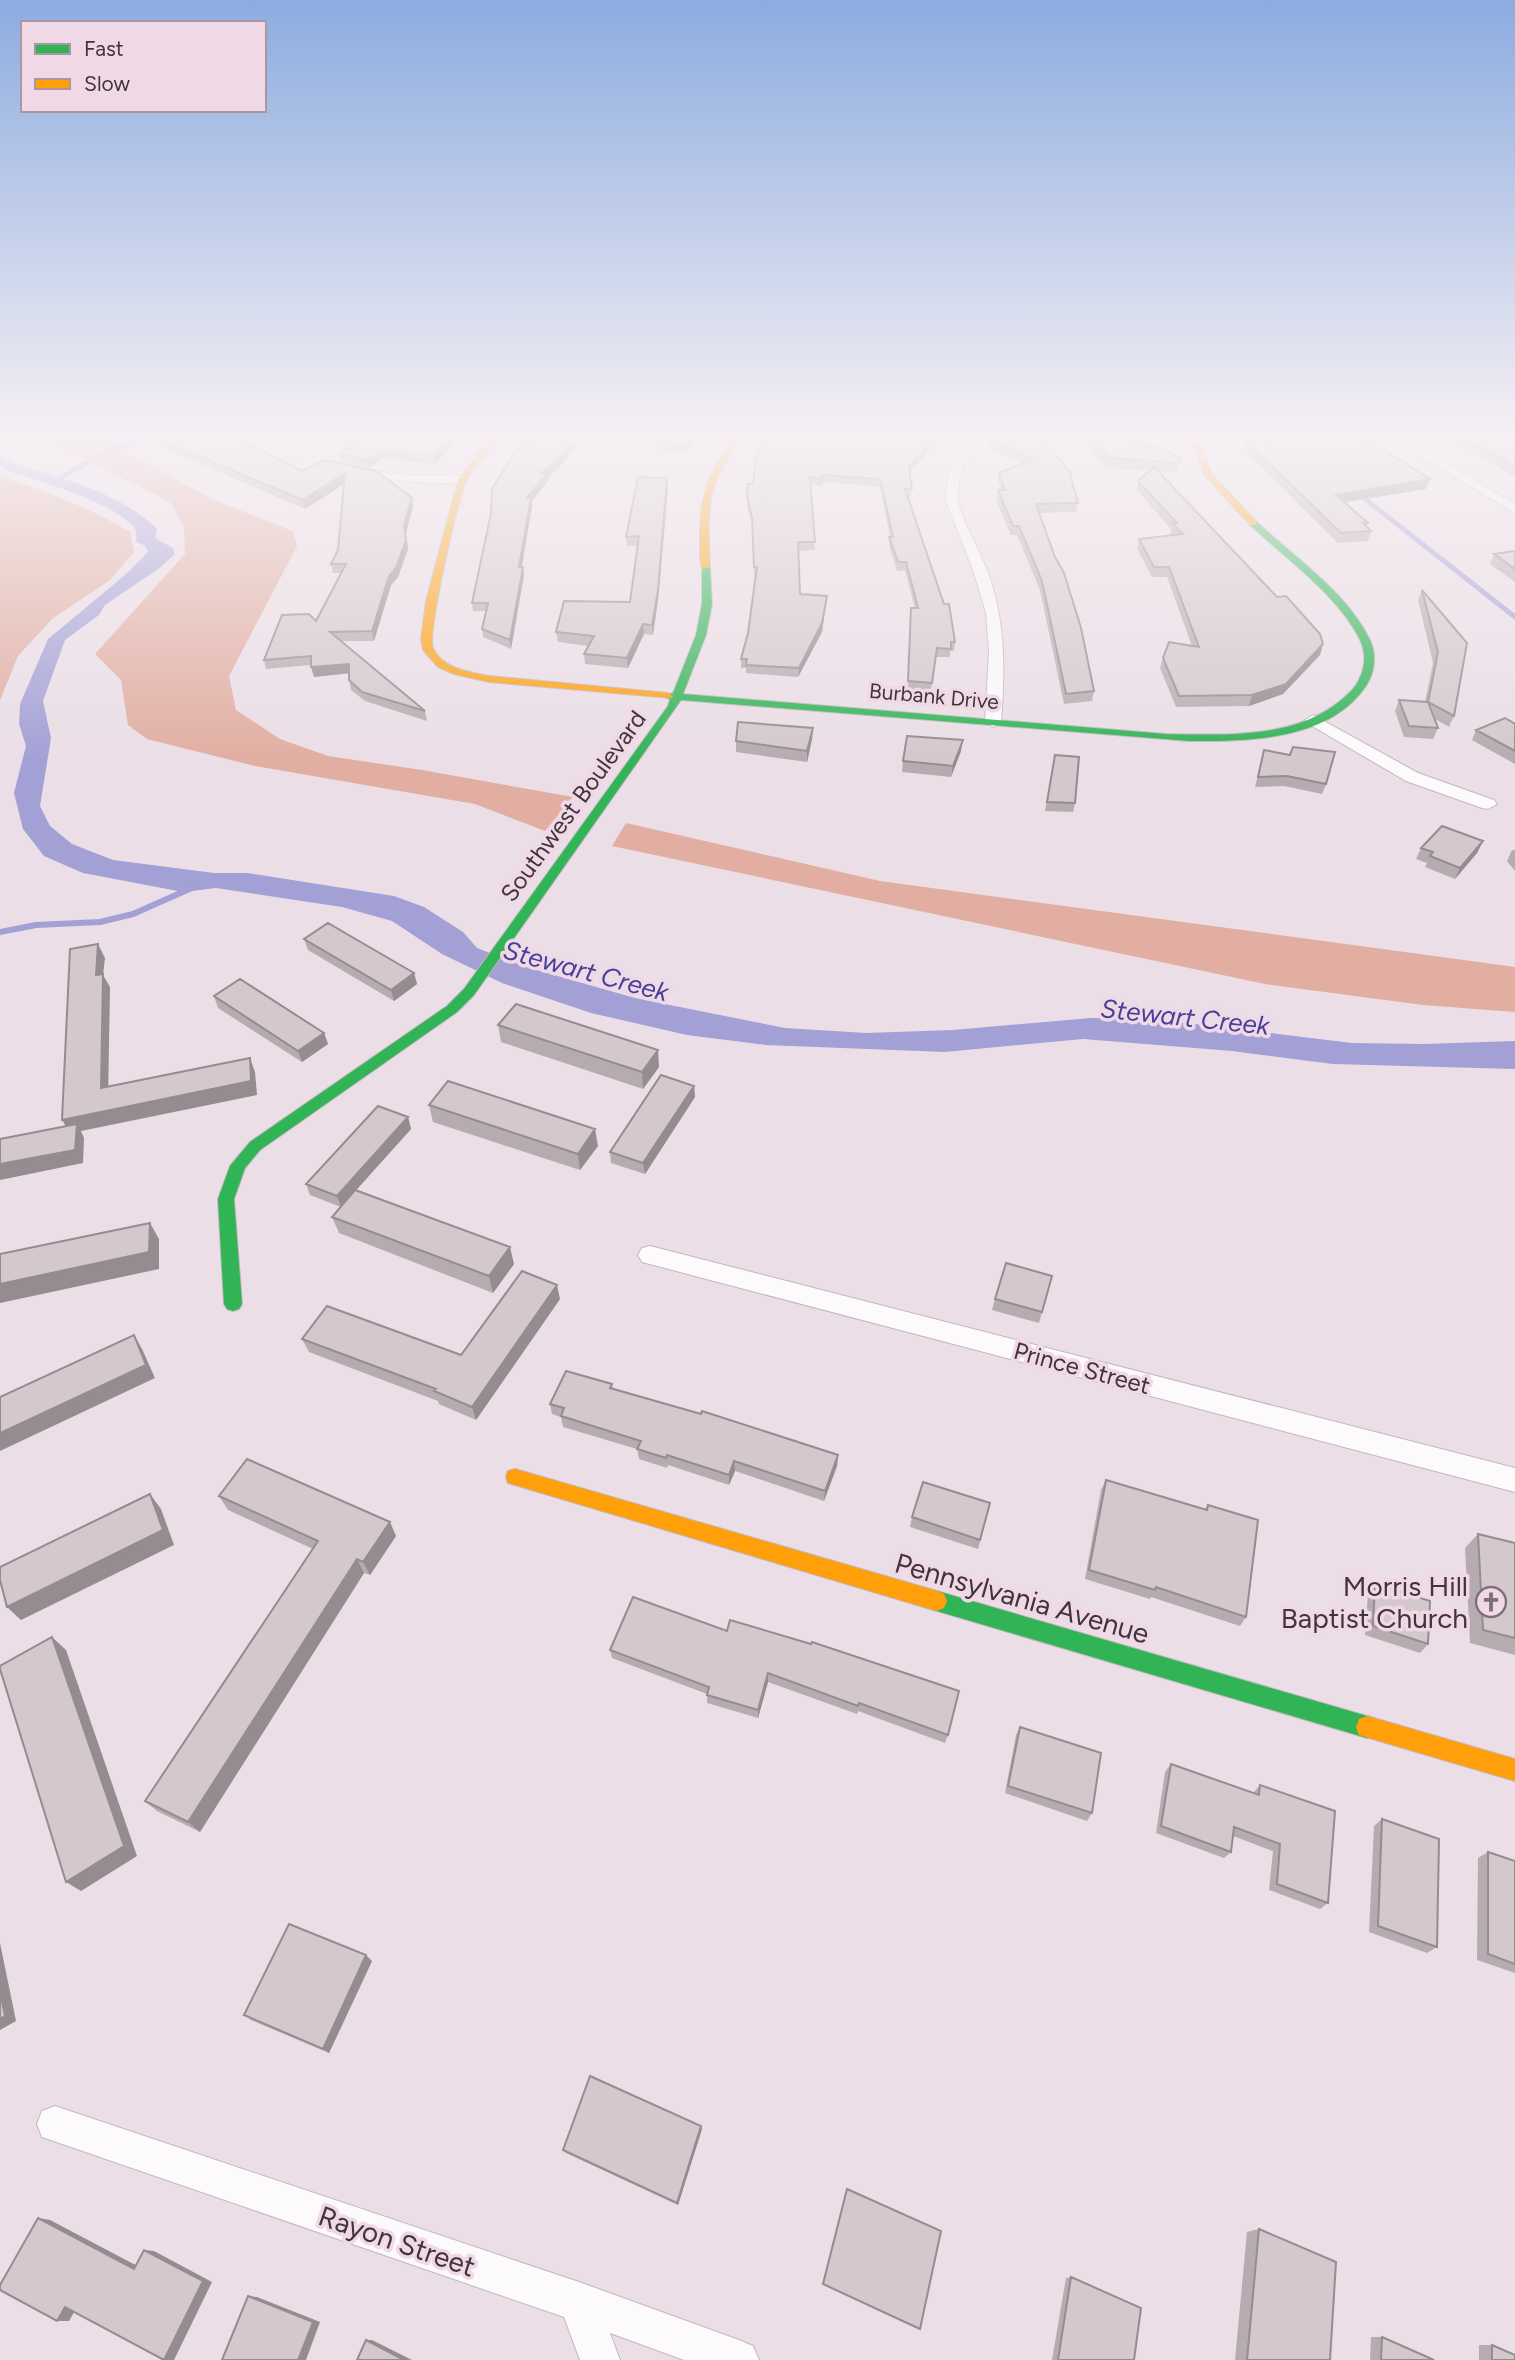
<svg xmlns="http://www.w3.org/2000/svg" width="1515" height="2360" viewBox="0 0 1515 2360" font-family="Figtree,sans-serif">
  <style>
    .forest { fill: #e1aea1 }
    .water { fill: #a2a0d5 }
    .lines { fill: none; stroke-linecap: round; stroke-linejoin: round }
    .stream-far1 { stroke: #a2a0d5; stroke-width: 5 }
    .stream { stroke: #a2a0d5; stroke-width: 6 }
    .street-casing { stroke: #c2b7bd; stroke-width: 2 }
    .fast-casing { stroke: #c2b7bd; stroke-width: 2 }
    .slow-casing { stroke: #c2b7bd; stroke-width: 2 }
    .street { fill: #fcfafb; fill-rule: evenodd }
    .fast { fill: #30b455; fill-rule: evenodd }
    .slow { fill: #ff9f0a; fill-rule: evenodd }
    .wall { fill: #b6acaf }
    .shaded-wall { fill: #948c8f }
    .building { fill: #d4c8cc; stroke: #948c8f; stroke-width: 2 }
    .labels { text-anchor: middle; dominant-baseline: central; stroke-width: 7; stroke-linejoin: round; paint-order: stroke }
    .far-street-label { font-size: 21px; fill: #3f353b; stroke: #f1d8e7 }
    .street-label { font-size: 24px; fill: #3f353b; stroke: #f1d8e7 }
    .water-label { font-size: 26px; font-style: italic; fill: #464198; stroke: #f1d8e7 }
    .near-poi-label { font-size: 28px; fill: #3f353b; stroke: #f1d8e7; text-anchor: end }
    .near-street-label { font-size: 28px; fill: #3f353b; stroke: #f1d8e7 }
  </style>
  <rect width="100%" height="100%" fill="#ebdee6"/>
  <path class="forest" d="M31,432H90L214,500L293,531L297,546L229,676L236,710L280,739L328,756L422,770L573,797L545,831L475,804L255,766L147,739L128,725L121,680L95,654L185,554L184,528L170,502Z
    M0,476C46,491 88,507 130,532L134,552L110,580L52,619L18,656L0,700Z
    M626,823L880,881L1515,967V1012L1423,1005L1265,984L612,846Z"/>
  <path class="water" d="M0,455C21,469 38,470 61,478C96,489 131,504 157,529L155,538L173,548L175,554L161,567L105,605L99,615L65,640L43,701L51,738L40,806L50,826L72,844L113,860L214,873H247L394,896L424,907L463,932L477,948L526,967L635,998L785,1028L866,1033L953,1030L1091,1018H1145L1352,1043L1424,1044L1515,1041V1069L1333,1064L1232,1051L1083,1039L945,1052L765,1045L687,1035L591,1013L502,983L442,954L392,921L342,907L216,888L183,892L83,873L44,856L23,829L14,793L26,746L19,724L20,704L48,639L125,575L148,552L145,546L136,541C137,536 137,531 133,526C111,502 40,481 8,471L0,466Z"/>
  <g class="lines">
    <path class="stream-far1" d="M56,480L105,453L151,436
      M1355,491L1515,617"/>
    <path class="stream" d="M0,932L36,925L100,922L133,914L194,887"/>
    <g class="street-casing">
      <path id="street" d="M257,432C285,431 311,454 338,463C378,476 420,475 462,476L468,480L462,484C399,482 342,478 286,448C276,443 265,439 257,432Z
        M1023,432H1107L1222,441L1275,438L1281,442L1275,446C1245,448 1215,448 1185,446C1139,443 967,413 959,480C959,487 957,495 958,501C964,525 978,547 987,570C1006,621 1005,669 1001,722L993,727L985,722L989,653L986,613L973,570L945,499L949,469L968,447L996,436Z
        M1380,432H1394L1515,504V513Z
        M1313,715L1418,773L1494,800L1497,804L1488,809L1482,808L1406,781L1307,723L1305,720Z
        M650,1246L1515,1468V1492L642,1262L638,1255L642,1248Z
        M55,2106L579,2282L739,2340L753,2346L759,2360H684L610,2333L620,2360H580L564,2317L42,2137L37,2124L42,2111Z"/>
    </g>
    <g class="fast-casing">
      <path id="fast" d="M1250,521H1256C1294,557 1347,592 1370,640C1377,655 1375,672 1366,686C1329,741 1248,741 1189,741L681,700L474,995L457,1012L260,1150L245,1168L234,1199L242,1304L239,1309L233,1311L227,1309L224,1304L218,1199L230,1166L250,1142L447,1006L464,989L668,706L670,699L663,696L673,693L696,635L702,604V565L710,567L712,604L706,635L683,694L1166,734C1229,735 1305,740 1352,690C1364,676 1368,657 1360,640C1339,596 1285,558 1250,525Z
        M937,1591L1367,1716L1375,1719L1378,1727L1375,1735L1367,1738L937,1611L930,1608L927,1601L930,1594Z"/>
    </g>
    <g class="slow-casing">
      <path id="slow" d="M501,432H510C495,447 477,460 467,480C458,496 427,635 433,648C442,669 470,672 489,676L668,693L673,696L672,698L489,682L454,674L438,667L423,650L421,639L426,601L458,480L482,448Z
        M740,432H748C706,485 707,501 710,567L702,569C699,559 700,547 700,536C699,493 712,464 740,432Z
        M1193,441L1200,443L1212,474L1256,521V525H1250L1204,475Z
        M515,1469L937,1591L944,1594L947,1601L944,1608L937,1611L515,1485L508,1483L506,1477L508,1471Z
        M1367,1716L1515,1759V1781L1359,1735L1356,1727L1359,1719Z"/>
    </g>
    <use href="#street" class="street"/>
    <use href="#fast" class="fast"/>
    <use href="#slow" class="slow"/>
  </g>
  <path class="wall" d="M132,432H226L302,471L412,498L413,506L406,533L408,549L398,577L391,585L374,641H341L425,711L427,721L365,701L351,690L349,680V673L314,677L311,665L266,669L264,660L316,621L341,573H333L331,564L338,550L344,484L305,509L170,451Z
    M319,432H393L405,438L416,432H463L436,464L382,459L369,468L341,461L339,453L351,447Z
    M538,432L558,469L548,477V481L531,502L532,506L522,567L524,575L511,649L483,637L482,629L486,611H473L472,603Z
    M626,432H704L684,454L654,449L653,441L655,438Z
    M776,432H947L910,472L912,489L911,497H908L955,642L954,651H950V657H936L931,691L908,690L911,616L915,608L905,570L897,571L889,545V537H890L880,487L823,482L820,486L811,485L815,550L798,551L800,594L826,604L822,632L798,677L746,673V668H741V659L748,633L755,575H754L752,526L747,505L748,484H753Z
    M948,432H1003L973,442Z
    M1083,432H1097L1180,457L1177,473L1158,471L1323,644L1320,655L1283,694L1249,706L1176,707L1160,668L1163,658L1192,646L1167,577H1152L1137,549L1139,539L1172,535L1170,533L1171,529L1137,490L1138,481L1150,471L1107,468L1081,440Z
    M1225,432H1306L1231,437Z
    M1437,432H1515V477Z
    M989,440L1072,475L1071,480L1078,503L1076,512L1039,513L1094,691L1092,701L1064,704L1040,590L1017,535H1011L996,500L998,490H1001L998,482L999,473L1022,463L988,449Z
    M1245,440L1426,489L1345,502L1368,523L1367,527L1371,531L1368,541L1338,543L1243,449Z
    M668,488L658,600L653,635L644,634L628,668L585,664L584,654L589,646L558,642L556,632L630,602L638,546H627L626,537Z
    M1515,551V582L1490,564L1494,554Z
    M1422,590L1454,716L1449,727L1435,719L1438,728L1433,739L1404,737L1395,711L1399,700L1425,702L1433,663L1418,600Z
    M1515,724V764L1472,740L1476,730Z
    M813,728L812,739L807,762L736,752V741Z
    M1264,750L1326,784L1322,794L1284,786L1255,787Z
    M961,751L951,777L902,772L903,761Z
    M1055,755L1075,803L1073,812L1045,811Z
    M1483,841L1477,853L1455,879L1425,867L1427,863L1416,859L1421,848Z
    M1512,850H1515V871L1507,861Z
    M304,939L414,973L417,984L394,1001L308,950Z
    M214,996L324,1033L328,1044L302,1062L218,1008Z
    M498,1025L659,1067L643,1089L501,1042Z
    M694,1086L695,1097L645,1174L611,1163L610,1152Z
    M429,1105L598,1146L580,1170L433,1122Z
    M408,1117L411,1129L356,1190L514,1264L493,1293L339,1233L332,1217L341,1207L310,1195L306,1184Z
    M1052,1276L1039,1323L992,1310L995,1299Z
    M560,1299L476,1420L439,1404L438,1401L309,1352L302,1339L461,1355Z
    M612,1384L613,1388L838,1455L837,1466L824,1501L735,1471L729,1485L668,1465L667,1468L639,1459L637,1449L563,1427L561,1417L552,1414L550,1404Z
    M1106,1480L1205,1509L1208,1505L1246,1617L1240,1626L1151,1597L1150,1599L1085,1579L1101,1490Z
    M219,1496L396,1536L370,1575L364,1573L200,1832L157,1811L145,1801L313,1549L228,1510Z
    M990,1503L978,1549L910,1527L912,1517Z
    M1478,1534L1515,1543V1655L1470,1643L1465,1548Z
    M1375,1584L1428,1644L1420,1653L1365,1635L1368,1593Z
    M633,1597L948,1735L945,1743L858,1711L857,1714L768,1682L758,1718L707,1703V1694L612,1658L610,1650Z
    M1020,1727L1092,1813L1087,1821L1005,1793L1016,1735Z
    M1171,1764L1253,1793L1260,1785L1328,1903L1320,1909L1269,1890L1273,1851L1233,1836L1231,1852L1224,1858L1156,1833L1165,1772Z
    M1382,1819L1437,1947L1427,1953L1369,1932L1374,1826Z
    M1488,1852L1515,1861V1973L1477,1960L1478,1858Z
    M372,1961L329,2053L251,2020L244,2015Z
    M702,2129L678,2205L566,2153L563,2150Z
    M847,2189L920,2329H918L822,2284Z
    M1259,2229L1330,2360H1235L1247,2232Z
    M1071,2277L1134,2360H1052L1066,2278Z
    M1371,2337H1382L1434,2360H1370Z
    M1479,2345H1492L1515,2360H1479Z"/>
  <path class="shaded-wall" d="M455,432H463L436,464L435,456Z
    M581,432H588L558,469L548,477V481L531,502L532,506L520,576L519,567L527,498L541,473Z
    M697,432H704L684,454V447Z
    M940,432H947L908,473L909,466Z
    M982,432H1003L973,442L974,435Z
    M380,452L382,459L369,468L367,460Z
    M345,473L347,482L305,509L303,500Z
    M823,475V482L820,486V478Z
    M667,478L668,488L658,600L653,635L652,625Z
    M1430,479L1426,489L1333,504L1336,495Z
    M412,498L413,506L406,533L408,549L398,577L391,585L374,641L372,631Z
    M523,567L524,575L511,649L510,640Z
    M827,596L822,632L798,677L799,668Z
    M643,624L644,634L628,668L627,658Z
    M1323,644L1320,655L1283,694L1249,706L1252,695Z
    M349,664L351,673L314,677L311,667Z
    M813,728L812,739L807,762V751Z
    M963,740L961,751L951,777L953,766Z
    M1483,841L1477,853L1455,879L1460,868Z
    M98,944L105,958L103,975L110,987L108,1101L101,1088L96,975Z
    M414,973L417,984L394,1001L391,990Z
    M324,1033L328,1044L302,1062L298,1051Z
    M658,1050L659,1067L643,1089L642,1072Z
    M250,1058L255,1072L257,1095L81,1131L84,1138L83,1163L0,1180V1164L70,1133L62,1120Z
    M694,1086L695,1097L645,1174L643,1163Z
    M408,1117L411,1129L341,1207L337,1196Z
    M595,1129L598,1146L580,1170L578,1154Z
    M150,1223L159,1239V1269L0,1303V1284Z
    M510,1247L514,1264L493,1293L489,1276Z
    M557,1285L560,1299L476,1420L472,1407Z
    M134,1335L142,1349L155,1378L0,1451V1433Z
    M838,1455L837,1466L824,1501L825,1491Z
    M734,1461L735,1471L729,1485V1475Z
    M150,1494L161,1509L174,1545L21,1620L7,1607Z
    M390,1522L396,1536L370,1575L363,1562Z
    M357,1559L364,1573L200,1832L188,1822Z
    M52,1637L66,1650L137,1856L81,1891L66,1882Z
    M768,1673V1682L758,1718V1710Z
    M0,1943L16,2021L0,2030Z
    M366,1955L372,1961L329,2053L323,2049Z
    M701,2126L702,2129L678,2205L677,2203Z
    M38,2218L50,2220L145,2270L134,2269Z
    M144,2250L154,2251L212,2282L174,2360H164Z
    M248,2296L257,2297L320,2322L306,2360H298Z
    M65,2307H77L69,2321H57Z
    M366,2340H372L412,2360H404Z"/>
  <path class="building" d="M145,432H226L302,471L324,460L376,471L412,498L404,525L406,540L396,568L389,576L372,631L330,632L425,711L362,692L349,680V664L311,667V656L264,660L282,615L309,614L316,621L346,564H331L338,550L345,473L303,500L167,443Z
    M333,432H393L405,438L416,432H455L435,456L380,452L367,460L339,453L358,444Z
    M538,432H581L557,461L541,473H547L527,498H531L519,567H523L510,640L482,629L488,603H472L491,513L492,489L515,452Z
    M658,432H697L684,447L653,441Z
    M776,432H940L909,466L912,489H905L944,604H949L955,642H951V649L937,648L932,683L908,681L911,608H918L906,562H898L889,537H893L880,479L823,475L820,478L810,477L815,542H798L800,594L827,596L822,623L799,668L746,665L747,659H741L748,633L757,567H754L752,517L747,497L748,484H753L756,456L769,437Z
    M967,432H982L974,435Z
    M1029,432H1038L1072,475L1070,474L1078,503L1036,504L1055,557L1064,573L1081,628L1094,691L1066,694L1042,581L1019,526H1013L998,490H1005L999,473L1033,459L989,440L1009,434Z
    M1084,432L1116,433L1180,457L1179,463L1109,458Z
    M1325,432H1356L1430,479L1336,495L1368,523H1363L1371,531L1341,533L1245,440Z
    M1453,432H1515V467Z
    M1154,467L1277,597L1286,596L1320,634L1323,644L1286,684L1252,695L1179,696L1163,658L1169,642L1199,647L1169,567H1154L1139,539L1183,534L1172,523H1177L1138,481Z
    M638,477L667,478L658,590L652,625L643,624L627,658L584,654L594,636L556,632L564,601L630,602L639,536L626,537Z
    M1515,551V569L1494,554Z
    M1422,590L1467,643L1454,716L1428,702L1438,652Z
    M1399,700L1428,702L1438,728L1409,726Z
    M1505,718L1515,724V751L1476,730Z
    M738,722L813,728L807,751L736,741Z
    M907,736L963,740L953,766L903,761Z
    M1293,747L1335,752L1326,784L1287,776L1258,777L1264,750L1290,755Z
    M1055,755L1079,757L1075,803L1047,802Z
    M1442,826L1483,841L1460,868L1430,856L1433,852L1421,848Z
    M328,923L414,973L391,990L304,939Z
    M98,944L96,975L103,974L101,1088L250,1058L251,1081L62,1120L70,949Z
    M240,979L324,1033L298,1051L214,996Z
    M516,1004L658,1050L642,1072L498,1025Z
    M661,1075L694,1086L643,1163L610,1152Z
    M448,1081L595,1129L578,1154L429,1105Z
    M378,1106L408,1117L337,1196L306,1184Z
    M77,1124L75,1150L0,1164V1139Z
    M355,1190L510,1247L489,1276L332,1217Z
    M150,1223L149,1252L0,1284V1254Z
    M1006,1263L1052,1276L1042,1312L995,1299Z
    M522,1271L557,1285L472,1407L434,1391L436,1389L302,1339L327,1306L461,1355Z
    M134,1335L146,1365L0,1433V1397Z
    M566,1371L612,1384L610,1388L701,1414L702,1411L838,1455L825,1491L734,1461L729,1475L667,1455L666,1458L637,1449L641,1441L561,1416L564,1408L550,1404Z
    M247,1459L390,1522L363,1562L357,1559L188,1822L145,1801L318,1541L219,1496Z
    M1106,1480L1207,1510L1208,1505L1258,1520L1246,1617L1156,1587L1155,1590L1089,1570Z
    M923,1482L990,1503L980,1540L912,1517Z
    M150,1494L163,1530L7,1607L0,1580V1567Z
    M1478,1534L1515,1543V1638L1483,1630Z
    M1375,1584L1430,1601L1428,1644L1373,1626Z
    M633,1597L727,1631L730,1620L811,1644L812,1642L959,1691L948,1735L859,1703L858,1706L768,1673L758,1710L707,1695L709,1687L610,1650Z
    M52,1637L124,1846L66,1882L0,1669V1666Z
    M1020,1727L1101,1753L1092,1813L1008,1786Z
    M1171,1764L1259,1795L1260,1785L1335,1811L1328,1903L1277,1884L1280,1844L1234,1827L1231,1852L1161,1826Z
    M1382,1819L1439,1839L1437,1947L1378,1926Z
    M1488,1852L1515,1861V1964L1488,1954Z
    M289,1924L366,1955L323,2049L244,2015Z
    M0,1992L5,2016L0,2019Z
    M590,2076L701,2126L677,2203L563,2150Z
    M847,2189L941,2231L920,2329L823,2284Z
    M38,2218L134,2269L144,2250L203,2281L164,2360L65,2307L57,2321L0,2290V2285Z
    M1259,2229L1336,2262L1330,2360H1247Z
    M1071,2277L1141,2308L1134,2360H1058Z
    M248,2296L313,2322L298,2360H222Z
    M1382,2337L1434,2360H1381Z
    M366,2340L404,2360H357Z
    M1492,2345L1515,2355V2360H1492Z"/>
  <linearGradient id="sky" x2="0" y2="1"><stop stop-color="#8cace0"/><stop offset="0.57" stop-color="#f6f0f4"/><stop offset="1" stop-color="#f6f0f4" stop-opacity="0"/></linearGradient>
  <rect width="1515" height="762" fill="url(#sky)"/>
  <defs>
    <g id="church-ring" transform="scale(1.575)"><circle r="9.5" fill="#f1d8e7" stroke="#7b7077" stroke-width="1.5"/><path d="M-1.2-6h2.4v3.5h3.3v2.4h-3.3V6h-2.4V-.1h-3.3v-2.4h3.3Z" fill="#7b7077"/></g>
  </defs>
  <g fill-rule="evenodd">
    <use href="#church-ring" x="1491" y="1602"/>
  </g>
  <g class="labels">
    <g class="far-street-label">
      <text transform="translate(934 696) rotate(5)">Burbank Drive</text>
    </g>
    <g class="street-label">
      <text transform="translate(573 806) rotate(-54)">Southwest Boulevard</text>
      <text transform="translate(1082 1368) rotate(15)">Prince Street</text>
    </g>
    <g class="water-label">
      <text transform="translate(586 971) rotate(15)">Stewart Creek</text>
      <text transform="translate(1185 1017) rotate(6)">Stewart Creek</text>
    </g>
    <g class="near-poi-label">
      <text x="1468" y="1586">Morris Hill<tspan x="1468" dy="32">Baptist Church</tspan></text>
    </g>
    <g class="near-street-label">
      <text transform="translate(1022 1598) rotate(16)">Pennsylvania Avenue</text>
      <text transform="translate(397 2241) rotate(19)">Rayon Street</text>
    </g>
  </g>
  <rect x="21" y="21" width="245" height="91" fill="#f1d8e7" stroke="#aa97a2" stroke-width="2"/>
  <rect x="35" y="44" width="35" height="10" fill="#30b455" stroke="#aa97a2" stroke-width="2"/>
  <text x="84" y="56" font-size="21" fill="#3f353b">Fast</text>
  <rect x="35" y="79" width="35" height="10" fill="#ff9f0a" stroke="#aa97a2" stroke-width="2"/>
  <text x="84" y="91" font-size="21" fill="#3f353b">Slow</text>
</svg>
